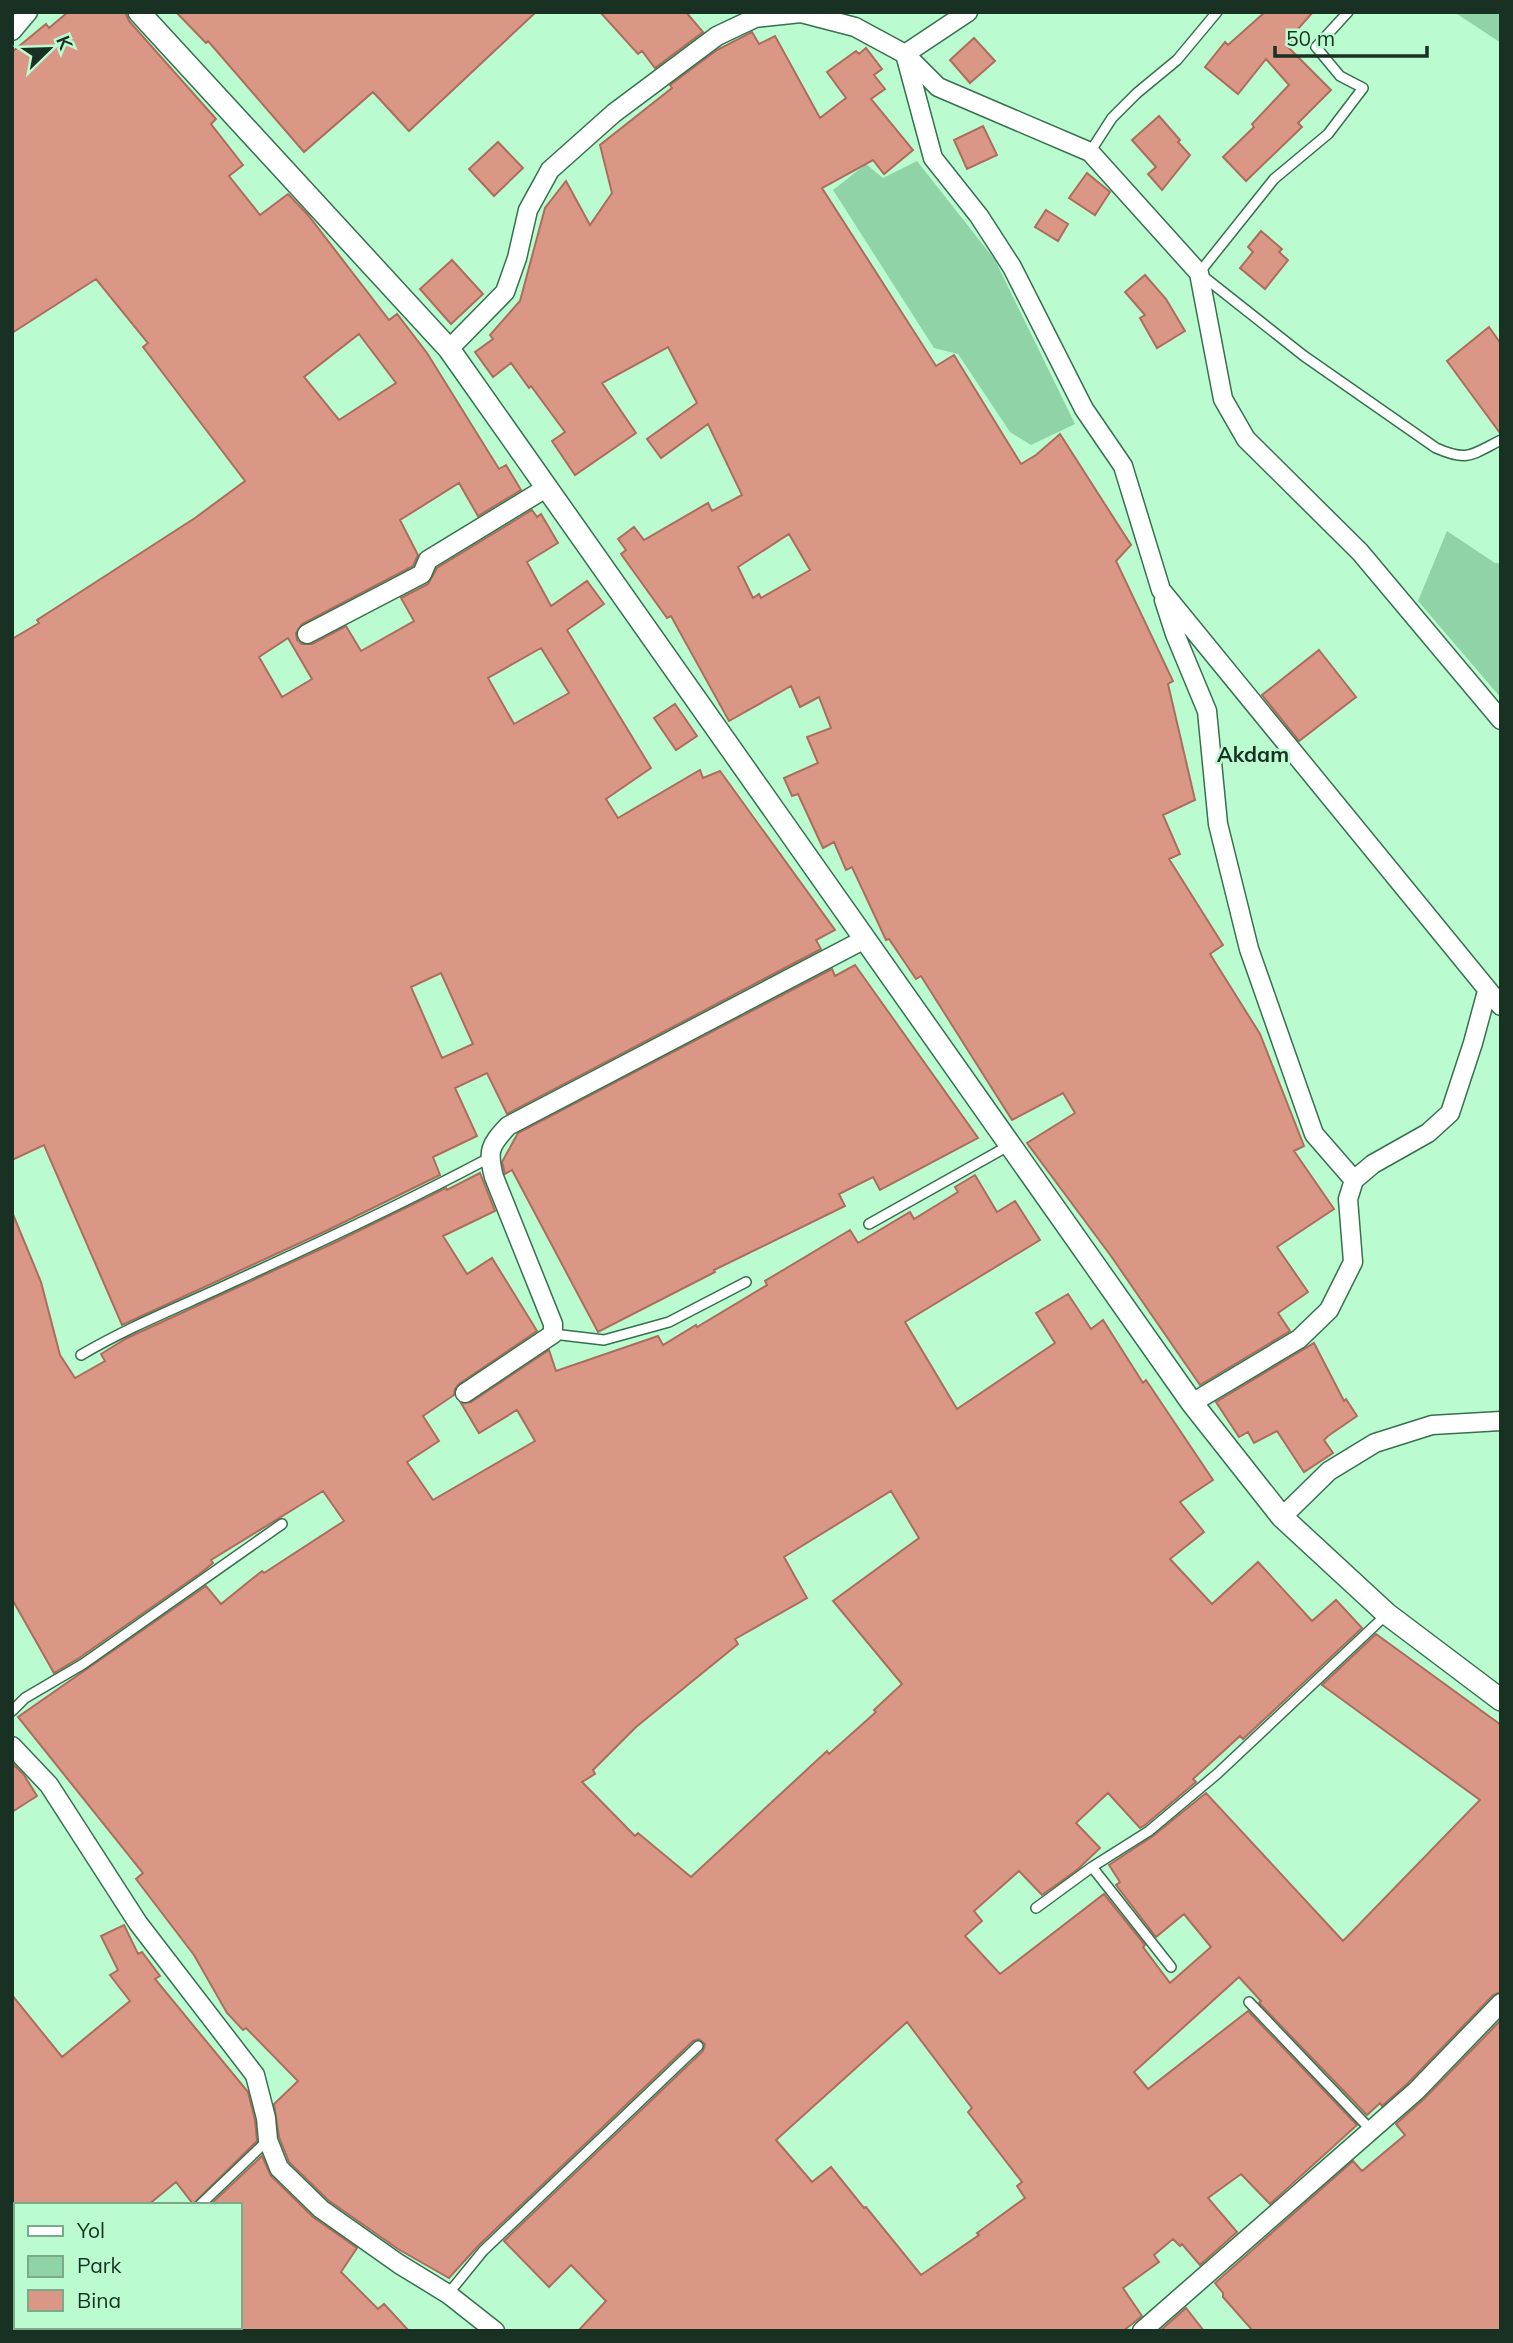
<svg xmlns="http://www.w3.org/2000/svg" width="1513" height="2343" viewBox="0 0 1513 2343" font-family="Mulish,sans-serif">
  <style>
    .green { fill: #8fd3a7 }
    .building { fill: #da9785; stroke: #ac6d5c; stroke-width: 2; fill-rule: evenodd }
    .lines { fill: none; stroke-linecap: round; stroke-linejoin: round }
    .service-casing { stroke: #35714d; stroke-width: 12 }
    .minor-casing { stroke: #35714d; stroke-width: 21 }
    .tertiary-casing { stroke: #35714d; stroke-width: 24 }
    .service { stroke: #fff; stroke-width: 9 }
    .minor { stroke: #fff; stroke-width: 18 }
    .tertiary { stroke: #fff; stroke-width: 21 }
    .labels { text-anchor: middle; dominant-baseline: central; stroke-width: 5; stroke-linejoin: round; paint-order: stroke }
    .neighbourhood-label { font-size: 21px; font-weight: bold; fill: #183122; stroke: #bbfbd0 }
  </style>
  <rect width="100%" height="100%" fill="#bbfbd0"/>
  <path class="green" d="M1454,12H1501V43Z
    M917,161L995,260L1075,424L1031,445L1010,432L958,354L934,348L833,190L866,164L883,178Z
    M1447,531L1495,563H1501V698L1418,601Z"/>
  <path class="building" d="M68,12H125L129,21L216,119L211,124L243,165L229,176L260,215L288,194L308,215L389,320L397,314L427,353L499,469L506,465L521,490L478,516L459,483L400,520L418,555L413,566L302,624L296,633L297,640L302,644H312L346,626L361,651L414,621L401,598L428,584L437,568L532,510L537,517L541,514L558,543L527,562L551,606L587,581L604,604L567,630L651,768L606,799L618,818L700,770L703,778L720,771L835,930L816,940L821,949L507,1114L487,1073L455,1088L477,1136L433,1157L440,1175L328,1230L122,1325L44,1145L12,1160V639L39,623L37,620L195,518L245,481L143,347L148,343L96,279L12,333V52L46,24L49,28ZM359,334L396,383L339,420L304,377ZM288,638L312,679L282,697L259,657ZM541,648L569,693L514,724L488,678ZM441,973L473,1044L442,1058L411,987Z
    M176,12H536L409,131L373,92L304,152L208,41L206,43Z
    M600,12H686L703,32L655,68L642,51L638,54Z
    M1265,12H1313L1289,39L1292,43L1288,47L1331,90L1298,123L1302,127L1246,181L1223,157L1254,127L1252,124L1289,85L1266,59L1238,94L1205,67L1225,42L1228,45Z
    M752,32L759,44L775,36L820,118L846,98L827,72L856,51L859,54L866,48L882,69L874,75L885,89L871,99L913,150L884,174L873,160L822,188L936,366L954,355L1021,464L1036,455L1060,434L1131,545L1116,561L1173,681L1168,684L1195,800L1163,815L1180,854L1169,859L1223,945L1210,954L1260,1034L1304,1146L1294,1151L1334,1209L1277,1247L1308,1292L1278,1313L1290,1331L1200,1385L1111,1256L1027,1143L1075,1113L1063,1093L1012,1120L921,976L916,979L889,939L886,940L852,867L846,870L834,842L823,848L798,794L792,796L784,778L818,763L807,737L831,728L819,697L800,707L791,686L729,721L671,616L667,618L621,554L626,550L618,539L634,527L644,540L708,503L712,511L742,495L708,424L661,458L647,439L697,403L668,347L602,383L636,433L575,475L552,441L565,432L531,386L529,388L511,363L493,377L475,352L493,339L490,335L520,301L545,208L566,181L590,225L612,193L600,145L672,88L670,85L717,50ZM789,534L810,570L761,598L759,594L753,598L738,567Z
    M974,38L995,61L970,83L950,60Z
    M1159,116L1180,140L1178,142L1190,155L1162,190L1148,174L1156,167L1132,140Z
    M983,126L997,155L967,169L954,140Z
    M498,142L523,168L494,196L469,169Z
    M1087,173L1110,192L1095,215L1069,198Z
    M1046,210L1068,224L1058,241L1035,227Z
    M1261,231L1282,249L1279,252L1288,260L1265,289L1240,268L1253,252L1248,247Z
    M452,260L483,294L451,324L420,289Z
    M1145,275L1166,299L1185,331L1157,348L1140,318L1145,315L1125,292Z
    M1489,327L1501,344L1500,433L1447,361Z
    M1319,650L1356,697L1299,741L1262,695Z
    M675,704L697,736L676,750L654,718Z
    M855,965L978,1138L880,1190L873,1177L839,1194L845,1206L714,1270L715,1272L598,1332L512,1170L505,1174L502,1162L518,1133L832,969L835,976Z
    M480,1173L495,1211L443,1236L467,1274L492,1258L537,1331L459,1384L455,1389L454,1395L423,1416L439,1441L407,1462L433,1500L535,1441L517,1410L479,1433L461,1403L471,1402L549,1350L556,1371L658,1336L663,1345L696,1325L697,1327L767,1285L765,1281L850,1230L858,1243L910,1212L914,1219L958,1192L955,1187L975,1175L997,1212L1015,1201L1040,1240L905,1322L957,1409L1055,1343L1036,1313L1068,1294L1091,1329L1103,1320L1143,1383L1146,1380L1213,1480L1180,1502L1204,1532L1170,1559L1212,1604L1258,1562L1312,1621L1336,1600L1362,1628L1243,1739L1240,1736L1193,1779L1196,1782L1145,1825L1140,1828L1108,1793L1076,1823L1100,1848L1077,1870L1042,1895L1019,1871L974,1911L982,1921L965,1936L1000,1974L1104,1894L1145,1945L1143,1947L1170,1983L1211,1947L1184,1914L1156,1937L1116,1885L1120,1882L1109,1865L1153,1836L1206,1793L1343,1941L1480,1800L1322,1685L1376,1634L1501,1725V1992L1493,1995L1408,2083L1382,2106L1380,2103L1367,2115L1259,2003L1261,2001L1239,1977L1134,2072L1148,2089L1248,2011L1357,2125L1270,2204L1241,2174L1208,2198L1237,2232L1200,2265L1182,2244L1180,2246L1173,2239L1154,2255L1159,2262L1123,2288L1142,2316L1123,2331H578L606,2301L571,2265L549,2287L504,2241L703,2051L705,2044L699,2039L693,2041L478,2246L449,2278L398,2249L328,2200L289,2162L279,2137L274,2104L298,2081L246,2028L243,2030L227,2013L194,1955L136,1879L143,1873L18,1717L206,1586L221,1604L262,1571L264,1573L344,1521L323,1491L211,1560L213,1563L202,1572L79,1658L54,1673L12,1599V1212L41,1282L60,1355L75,1378L105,1361L101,1354L127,1338L334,1243L446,1188L447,1190ZM891,1491L919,1538L833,1601L902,1684L874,1710L876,1712L829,1754L827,1751L691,1877L638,1833L635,1836L582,1782L595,1774L593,1770L636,1727L738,1644L735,1639L807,1598L784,1557ZM907,2022L972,2108L968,2112L1022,2182L1017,2186L1025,2198L977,2233L979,2235L921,2275L866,2207L864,2208L831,2167L812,2182L776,2140Z
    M1314,1343L1344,1401L1346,1399L1357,1416L1328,1436L1324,1440L1333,1453L1304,1472L1277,1431L1254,1443L1248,1432L1239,1437L1216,1402Z
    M12,1763L24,1775L37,1796L12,1812Z
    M124,1925L138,1954L142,1952L160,1976L155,1979L248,2092L255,2120L257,2141L193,2204L176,2182L148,2205H12V1995L62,2057L130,2001L110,1975L118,1970L101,1936Z
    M1501,2020V2331H1253L1223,2297V2293L1215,2283L1353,2161L1362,2171L1405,2135L1396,2124L1424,2099Z
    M262,2156L271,2176L313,2217L357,2248L341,2272L378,2309L384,2304L409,2331H240V2205H210Z
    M1186,2308L1204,2331H1160Z"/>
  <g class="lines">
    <g class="service-casing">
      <path id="service" d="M1348,12L1316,47L1340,76L1363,88L1328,134L1274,179L1199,273L1304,356L1436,448C1468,462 1471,455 1501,440
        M1090,152L1112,118L1137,93L1177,60L1217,12
        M869,1224L1010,1145
        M553,1334L604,1340L669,1322L746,1282
        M81,1355C132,1325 182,1306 235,1281C321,1242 406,1202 489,1158
        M12,1711L25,1698L83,1664L282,1524
        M1092,1867L1171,1967
        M1036,1908L1092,1867L1149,1831L1217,1774L1386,1615
        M1249,2002L1371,2130
        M200,2205L268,2140
        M448,2294L483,2251L698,2046
        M44,2331L48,2327"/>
    </g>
    <g class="minor-casing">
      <path id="minor" d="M968,12L905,54L933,158L979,216L1012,267L1084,409L1123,466L1161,590L1501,1006
        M12,31L28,12
        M449,349L505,292L517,258L528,210L550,170L614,113L717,36L755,18L801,13L855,27L905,54L938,87L1090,152L1199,273L1223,399L1246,439L1360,552L1501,720
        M1164,600L1175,634L1207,711L1218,824L1249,949L1314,1134L1354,1180
        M307,634L422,574L428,560L546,488
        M465,1393L553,1334V1324L494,1177C487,1151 490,1145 508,1126L865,939
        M1192,1403L1299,1339L1329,1310L1353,1262L1348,1199L1354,1180L1373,1164L1428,1133L1450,1113L1473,1043L1487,991
        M1282,1517L1329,1471L1375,1443L1432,1425L1501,1421
        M12,1746L49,1785L138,1923L255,2075L266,2118L268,2140L279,2168L321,2209L399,2264L448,2294L495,2331
        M1142,2331L1416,2091L1501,2003"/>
    </g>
    <g class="tertiary-casing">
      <path id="tertiary" d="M139,12L449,349L1192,1403L1282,1517L1387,1614L1501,1700"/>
    </g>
    <use href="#service" class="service"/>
    <use href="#minor" class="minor"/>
    <use href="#tertiary" class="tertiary"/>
  </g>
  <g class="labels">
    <g class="neighbourhood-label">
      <text x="1253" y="754">Akdam</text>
    </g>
  </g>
  <rect width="1513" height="2343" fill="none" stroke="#183122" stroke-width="28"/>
  <rect x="14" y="2203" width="228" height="126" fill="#bbfbd0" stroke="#7aaa8a" stroke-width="2"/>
  <rect x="28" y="2226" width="35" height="10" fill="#ffffff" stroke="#7aaa8a" stroke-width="2"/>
  <text x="77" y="2238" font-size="21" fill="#183122">Yol</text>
  <rect x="28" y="2256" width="35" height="21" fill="#8fd3a7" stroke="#7aaa8a" stroke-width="2"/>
  <text x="77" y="2273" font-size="21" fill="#183122">Park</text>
  <rect x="28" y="2290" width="35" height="21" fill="#da9785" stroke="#7aaa8a" stroke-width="2"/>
  <text x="77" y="2308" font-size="21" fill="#183122">Bina</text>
  <g transform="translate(49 49) rotate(67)" stroke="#bbfbd0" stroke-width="5" paint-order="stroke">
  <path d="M0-5L12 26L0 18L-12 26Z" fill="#183122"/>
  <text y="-10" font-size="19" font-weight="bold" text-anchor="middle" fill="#183122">K</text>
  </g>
  <path d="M1275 46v10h152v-10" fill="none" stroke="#183122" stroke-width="3.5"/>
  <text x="1286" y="46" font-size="21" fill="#183122" stroke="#bbfbd0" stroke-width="5" paint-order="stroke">50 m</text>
</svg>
